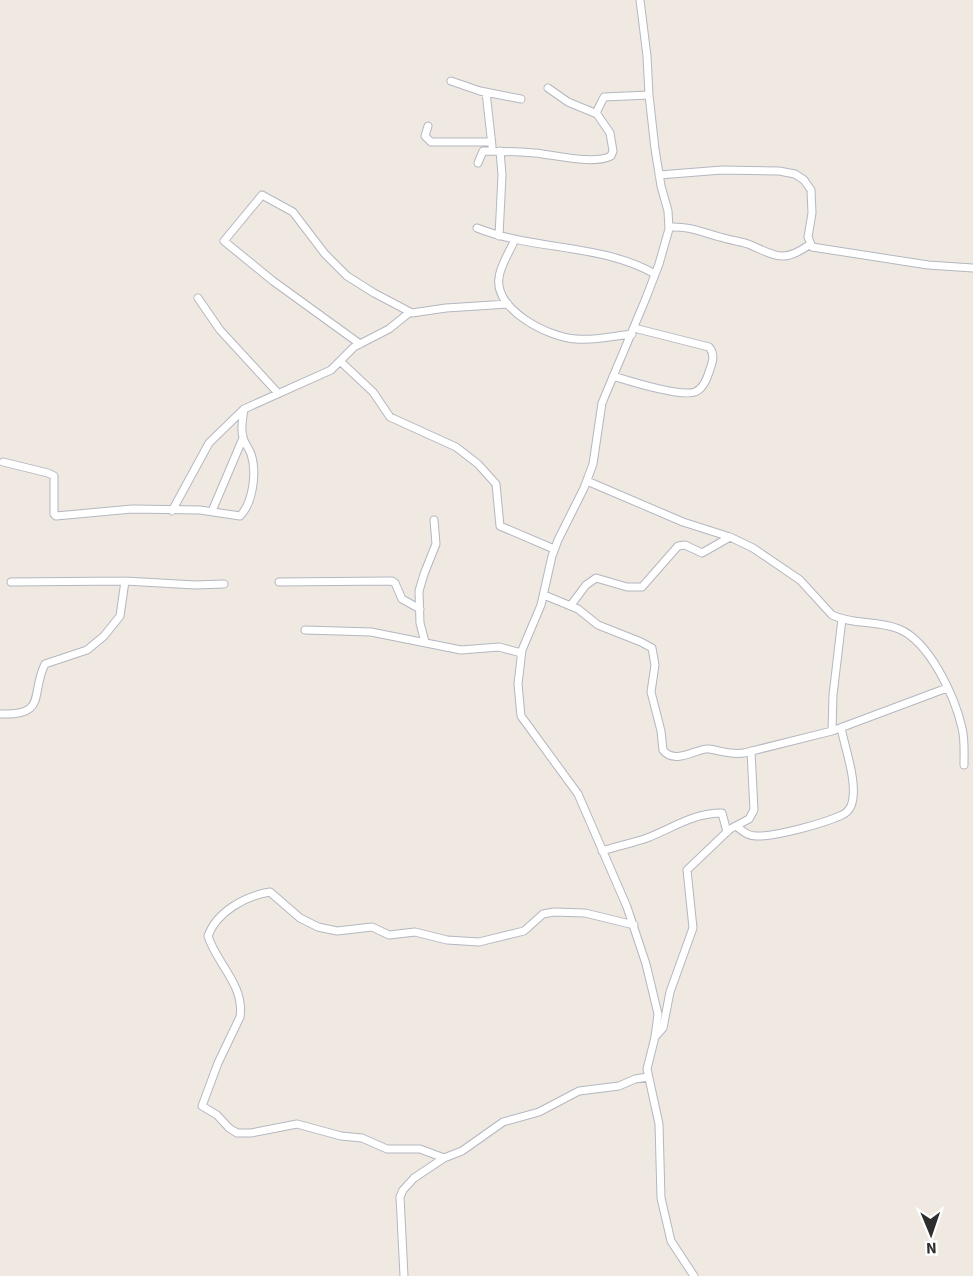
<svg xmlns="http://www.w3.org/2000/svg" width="973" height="1276" viewBox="0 0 973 1276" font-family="'Source Sans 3',sans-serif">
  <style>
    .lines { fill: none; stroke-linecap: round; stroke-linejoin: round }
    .minor-casing { stroke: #b4b7c1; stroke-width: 9 }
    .minor { stroke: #fff; stroke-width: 7 }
  </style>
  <rect width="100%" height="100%" fill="#efe9e1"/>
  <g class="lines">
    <g class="minor-casing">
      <path id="minor" d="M640,0L647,56L649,95L655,149L661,186L668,211L669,229L659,264L646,298L602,403L593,464L584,488L558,540L552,556L541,605L522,650L518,684L521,716L578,794L627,907L646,964L658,1014L655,1037L647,1069L659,1124L661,1198L671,1241L694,1276
        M451,81L480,91L521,99
        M486,92L492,146
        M596,113L604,97L649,95
        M428,126L425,136L431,142H491
        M478,163L483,151C500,151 518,152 535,153C556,155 594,165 611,156L613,151L610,133L597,114L568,102L548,88
        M659,175L722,170L779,171L795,174L804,180L811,190L812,213L808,237L812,247L928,265L973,268
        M669,227C690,226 701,232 720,237C729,240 739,241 748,244C775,255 782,264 809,245
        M477,228C535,251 600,243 655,274
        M499,236L502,175L500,151
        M515,239C510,252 500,265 499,278C494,310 550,338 576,339C594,341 613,336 632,334
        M198,298L220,330L277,392
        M360,344L273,281L224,241L262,195L293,212L325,254L347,276L374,293L412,313L446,308L508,304
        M340,361L373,392L390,417L456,447L478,464L496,484L500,526L554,549
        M613,376C629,381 680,397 695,392C703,389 708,376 710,369C713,361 715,354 709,347L634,328
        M3,462L48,473L54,476V514L56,516L132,509L200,510L240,516C253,503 257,472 251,454C249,448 244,443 243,437C240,428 243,418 244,409
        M587,481L683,522L730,537L753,548L800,580L832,615C853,625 876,620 899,629C930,642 955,697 962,728C965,740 964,753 964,765
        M172,511L209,443L244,409L331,370L354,347L389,329L410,312
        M212,511L243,438
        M11,582L125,581L195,585L224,584
        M279,582L392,581L395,583L402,599L420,609
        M544,595L578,609L598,625L641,642L652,648L655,665L651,692L661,731L663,750C675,766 699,747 709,749C722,751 731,755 744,753L832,731L947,688
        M571,605L586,585L596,578L627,587H642L678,546L685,545L702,553L730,537
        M305,630L371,632L461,650L499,647L521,653
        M425,642L420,623L419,591L424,574L436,544L434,520
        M0,714C48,716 30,694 45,664L87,650L104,636L120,616L125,581
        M832,731L833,695L842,619
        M736,826C743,831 747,836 756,836C775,837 825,823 842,815C847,813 849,810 851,806C859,786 845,748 841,728
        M602,851C617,846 633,843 647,838C673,828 693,813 722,813L727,832
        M655,1037L663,1028L670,992L693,928L687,870L730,829L749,819L754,810L751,751
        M444,1158L420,1149H387L362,1138L341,1136L297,1124L251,1133H237L229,1128L217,1115L202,1106L218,1063L240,1017C245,985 216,963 208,936C217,911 246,896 270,892L300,918L318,927L337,931L372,927L389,935L415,932L447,940L479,942L524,931L543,914L554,912L585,913L634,925
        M404,1276L400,1197L403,1190L414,1178L444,1158L462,1151L503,1122L539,1112L579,1091L619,1086L635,1079L648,1077"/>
    </g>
    <use href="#minor" class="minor"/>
  </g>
  <g transform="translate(931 1234) rotate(178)" stroke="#ffffff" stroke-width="4.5" paint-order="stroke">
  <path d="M0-4.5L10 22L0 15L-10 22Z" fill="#2e2e2e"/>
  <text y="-9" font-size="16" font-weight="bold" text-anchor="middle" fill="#2e2e2e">N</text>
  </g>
</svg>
